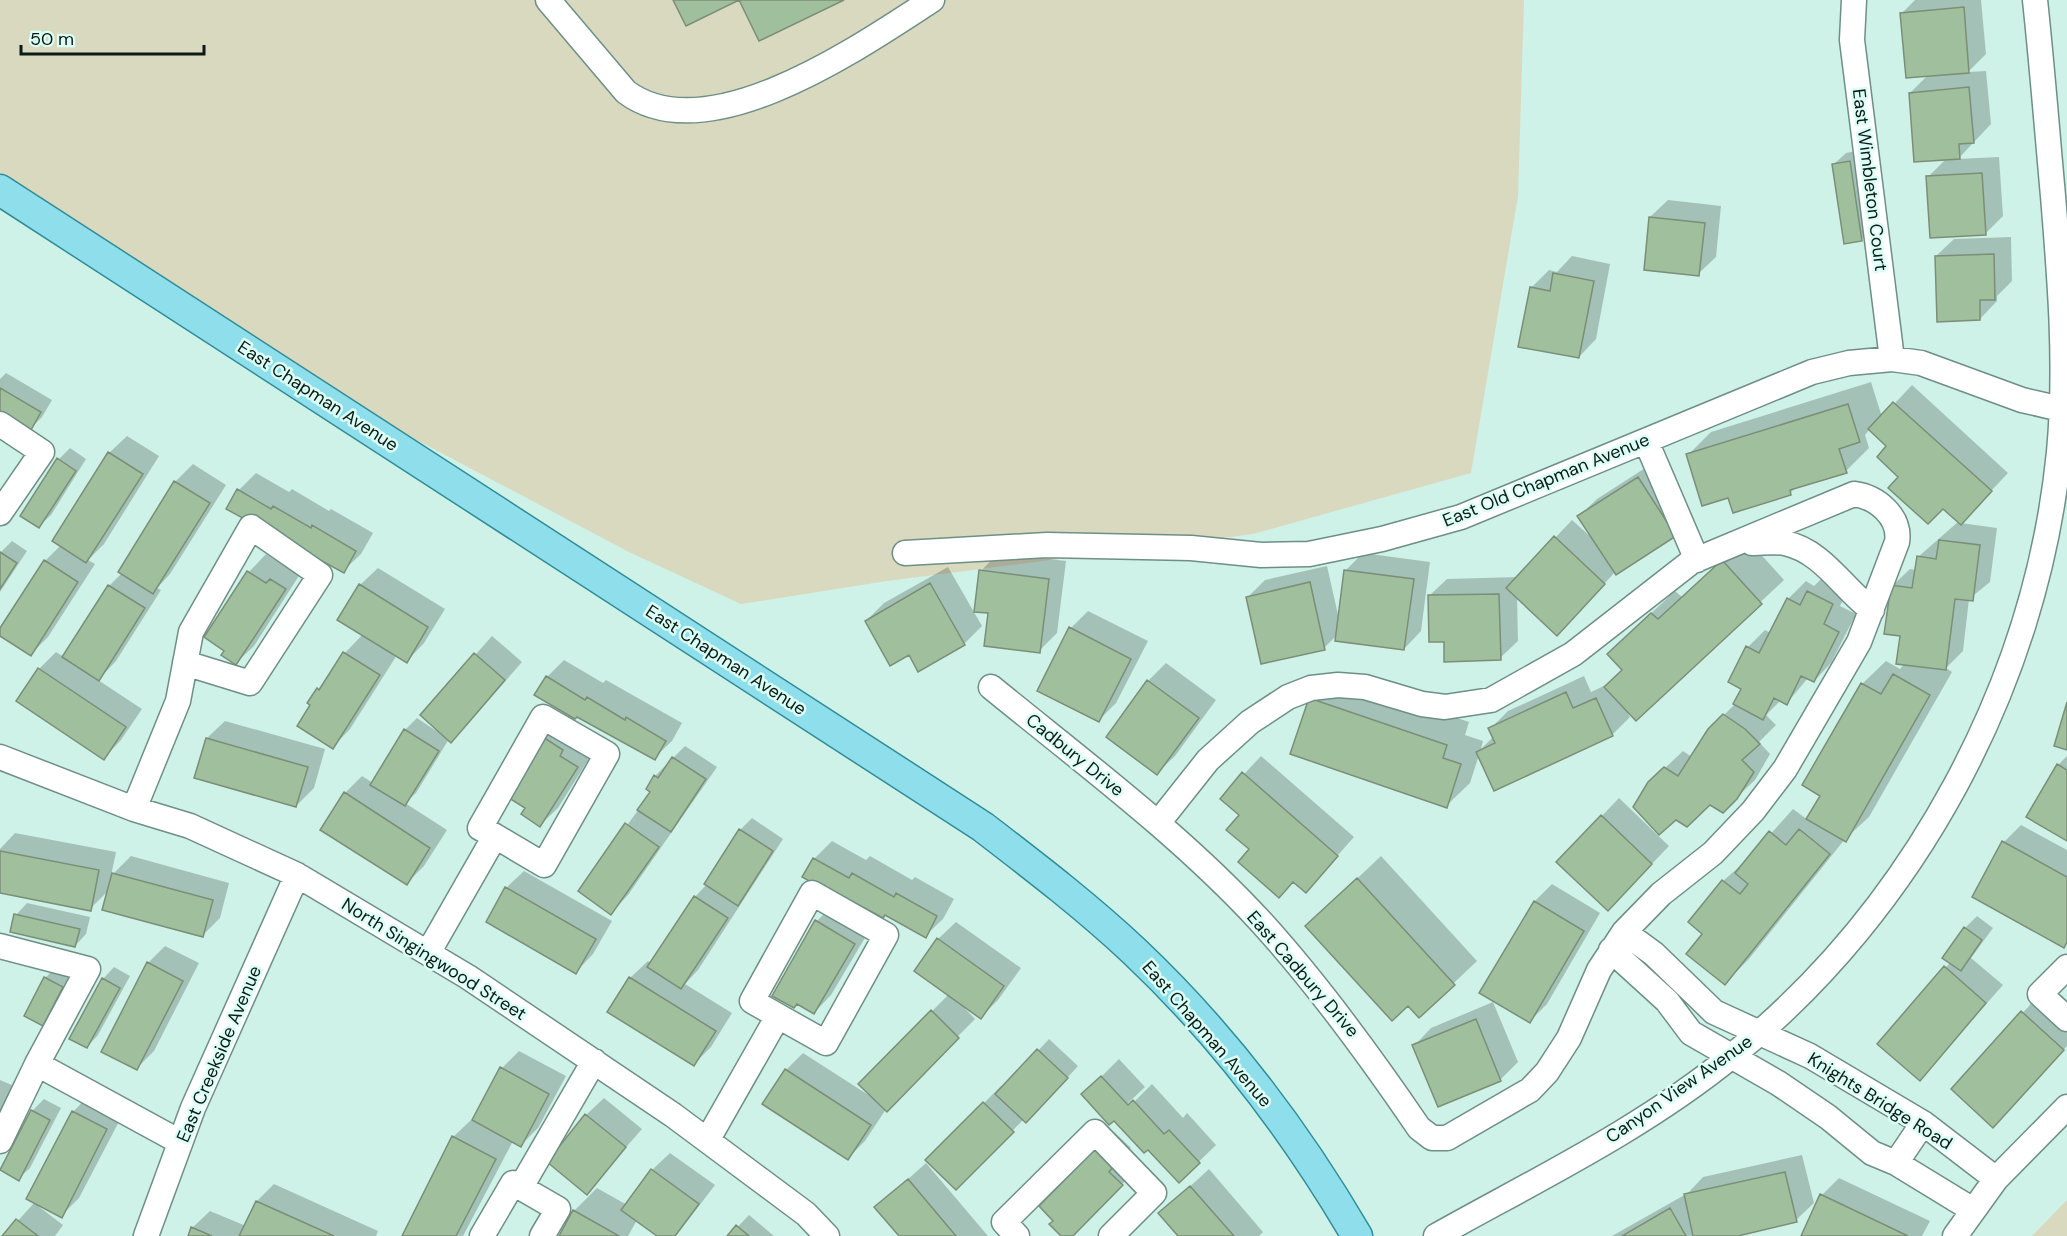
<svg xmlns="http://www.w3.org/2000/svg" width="2067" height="1236" viewBox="0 0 2067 1236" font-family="'DM Sans',sans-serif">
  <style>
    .green { fill: #d8d9bf }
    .shadow { fill: #0003 }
    .building { fill: #a0bf9d; stroke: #7b8e78; stroke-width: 1.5 }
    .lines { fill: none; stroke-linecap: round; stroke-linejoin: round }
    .minor-casing { stroke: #6e8f86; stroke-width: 27 }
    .major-casing { stroke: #308c98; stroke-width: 33 }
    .minor { stroke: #fff; stroke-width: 24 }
    .major { stroke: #8edfeb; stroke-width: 30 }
    .labels { text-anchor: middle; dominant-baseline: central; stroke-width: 5; stroke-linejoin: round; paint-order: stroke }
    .street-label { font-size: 18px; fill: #0d1a17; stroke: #dbfff5 }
  </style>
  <rect width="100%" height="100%" fill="#cef2e7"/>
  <path class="green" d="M0,0H1524L1518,196L1471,473L1253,534L887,581L741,604L629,552L201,326L0,201Z
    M2067,1200V1236H2032Z"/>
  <path class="shadow" d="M1915,0H1981L1986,54L1968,72L1986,71L1991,124L1958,159L1999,157L2003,216L1985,234L1928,177L1947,158L1910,93L1928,75L1902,13Z
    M1861,150L1873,228L1861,240L1834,164L1846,153Z
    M1668,200L1721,206L1716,257L1698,274L1650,217Z
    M2011,237L2012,281L1997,296V301L1980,319L1936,256L1954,239Z
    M1572,256L1610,264L1596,339L1579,357L1531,288L1549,270L1557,272Z
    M6,373L52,400L42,417L30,429L0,411V379Z
    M1871,382L1882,417L1912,385L2008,473L1961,523L1997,528L1990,582L1969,599L1963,651L1946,668L1952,672L1869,817L1845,839L1748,960L1725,983L1705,934L1723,881L1748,859L1793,809L1808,820L1822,795L1862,684L1886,661L1900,669L1905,663L1892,586L1910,569L1916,570L1918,557L1959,521L1900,476L1888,446L1870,429L1865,435L1869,448L1846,471L1797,487L1790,493L1729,496L1688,455L1711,432Z
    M127,436L159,456L104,544L88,560L95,564L48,637L31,654L0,634V631L45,561L61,545L109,453Z
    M70,448L86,459L51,515L39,526L59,459Z
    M1656,461L1693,518L1675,535L1615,572L1575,616L1517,595L1518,641L1500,658L1446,640L1429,596L1447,579L1518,577L1572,520L1592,538L1579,516L1597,499Z
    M193,464L226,485L170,574L157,588L161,590L116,661L98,680L142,709L121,740L104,758L39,669L56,652L64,657L109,586L122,573L120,571L175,482Z
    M256,473L289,492L292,489L329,511L331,509L373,533L361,554L343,571L306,550L239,490Z
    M1746,538L1784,580L1636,719L1625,708L1630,717L1612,735L1479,755L1470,783L1446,806L1310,699L1334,676L1469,722L1465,735L1483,741L1481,749L1494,736L1490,729L1508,711L1584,676L1591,692L1610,683L1623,670L1632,631L1675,591L1682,597Z
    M12,541L27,551L0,592V553Z
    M998,553L1066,561L1057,633L1039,651L990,612L981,571Z
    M1363,553L1430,562L1421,631L1404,649L1337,635L1324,648L1248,597L1265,580L1327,566L1339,619L1346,570Z
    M266,554L284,566L288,562L302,571L254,646L236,663L226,650L206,637L249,572Z
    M948,567L982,626L964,644L919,670L909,653L866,621L884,603Z
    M378,568L445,609L424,643L407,661L397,655L350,729L333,747L309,702L345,653L363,634L360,585Z
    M1826,574L1850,586L1840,606L1856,614L1831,663L1814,681L1808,678L1787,703L1781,700L1766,715L1776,725L1759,742L1770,754L1755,780L1736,798L1710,803L1649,783L1683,751L1692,757L1709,730L1735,704L1743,688L1748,647L1765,630L1771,633L1788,599L1806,581L1814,586Z
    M1088,611L1148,641L1116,703L1099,720L1071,628Z
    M492,636L522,662L469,723L451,741L449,739L416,793L405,803L447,830L424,866L407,883L345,793L362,776L373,783L405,730L417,718L438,732L422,715Z
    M564,660L603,683L606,680L682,723L672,741L654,758L547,677Z
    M1166,663L1216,700L1175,756L1157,773L1108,736L1148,681Z
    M225,721L325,749L314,788L296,806L207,738Z
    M562,721L595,749L558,808L540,825L527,808L544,738Z
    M685,746L717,767L628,895L611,913L580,890L652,791L655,776Z
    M1261,756L1354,837L1306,891L1294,881L1279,896L1241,815L1222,798Z
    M2067,756V839L2058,765Z
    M1619,798L1669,846L1625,892L1558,862Z
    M752,818L783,839L698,970L685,984L732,1013L711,1047L694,1064L630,978L648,961L651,963L695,897L707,884L740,830Z
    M2021,825L2067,850V943L2064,946L2004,842Z
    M15,833L116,852L111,876L131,856L229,883L220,918L202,936L108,891L90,909L0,892V849Z
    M832,841L866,860L870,856L912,880L915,877L954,899L943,919L925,936L885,914L804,877L814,859Z
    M1381,856L1477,961L1419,1016L1408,1004L1307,926Z
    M524,871L612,921L593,954L576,972L506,888Z
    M1552,884L1600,913L1547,1004L1530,1021L1481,992L1535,901Z
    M27,903L90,917L86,934L75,946L16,915Z
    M834,904L872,926L831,995L814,1013L797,1002L817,921Z
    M1977,916L1993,928L1971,958L2003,985L1920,1079L1945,968L1951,962L1965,928Z
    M956,922L1021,968L998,1000L981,1017L959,1002L975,1019L886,1109L865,1141L848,1158L786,1070L803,1053L870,1096L860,1084L949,994L938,939Z
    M165,946L199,963L154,1051L136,1069L148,963Z
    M57,966L74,975L55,1013L43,1024L45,978Z
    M114,967L130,976L98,1035L87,1047L103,979Z
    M2040,994L2067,1019V1046L1993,1126L1953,1089Z
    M1493,1002L1518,1062L1501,1079L1439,1105L1414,1046L1431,1028Z
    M1049,1039L1078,1066L1038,1110L1024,1119L956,1188L927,1160L1001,1086L1003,1088Z
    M519,1051L566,1076L538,1128L521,1145L513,1141L463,1236L402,1235L453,1137L471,1120L474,1121L502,1068Z
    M1119,1059L1145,1087L1127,1104L1129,1107L1152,1084L1183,1118L1187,1113L1216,1145L1179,1181L1101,1077Z
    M0,1080L14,1086L0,1114Z
    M90,1094L124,1112L79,1198L61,1216L38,1206L63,1225L55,1236H4L35,1202L73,1112Z
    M604,1098L642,1129L586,1193V1115Z
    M44,1099L61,1108L30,1168L18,1179L32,1111Z
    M1114,1132L1131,1148L1125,1153L1139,1167L1071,1236H1063L1055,1221L1041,1206Z
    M670,1153L715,1185L676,1236H659L637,1220L628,1236H560L574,1211L597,1188L627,1205L652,1170Z
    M1802,1155L1814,1203L1796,1220L1732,1236H1612L1688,1193L1703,1177Z
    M926,1163L988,1236H901L877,1207Z
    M1209,1169L1263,1232L1259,1236H1179L1160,1214Z
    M1839,1178L1930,1221L1922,1236H1801L1822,1195Z
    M274,1184L378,1231L376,1236H189L192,1228L210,1211L246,1226L257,1201Z
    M749,1215L774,1236H729Z"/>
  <path class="building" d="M673,0H844L759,41L739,0L686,26Z
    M1964,7L1969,73L1906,78L1900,13Z
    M1969,87L1974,143L1959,144L1960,159L1914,162L1909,93Z
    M1850,161L1862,241L1844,244L1832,164Z
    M1982,173L1986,235L1930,238L1926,176Z
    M1649,217L1705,223L1699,276L1644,270Z
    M1994,254L1995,300H1980V320L1937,322L1935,256Z
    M1553,273L1594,281L1579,358L1518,347L1530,287L1550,291Z
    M0,388L41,412L31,430L0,412Z
    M1893,402L1992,491L1961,525L1943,509L1928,524L1888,488L1898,477L1877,457L1886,446L1868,429Z
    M1848,404L1860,442L1839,449L1847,473L1790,490L1791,495L1733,513L1728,498L1702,506L1686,454Z
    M108,452L143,474L86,563L52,541Z
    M57,458L76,471L39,528L20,516Z
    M1638,477L1676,536L1616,575L1577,516Z
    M174,481L210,503L153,594L118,572Z
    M237,489L271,509L273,506L311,528L312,525L356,551L344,573L226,509Z
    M1554,536L1605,584L1557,636L1506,588Z
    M1939,540L1980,545L1973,601L1955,599L1946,670L1896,664L1900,636L1884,634L1891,585L1912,588L1917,556L1936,559Z
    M0,552L17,563L0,589Z
    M44,560L78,582L31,656L0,636V628Z
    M1722,560L1762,604L1636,721L1604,687L1622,670L1607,654L1651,613L1658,619Z
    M979,570L1049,579L1040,653L984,646L988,613L974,612Z
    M1344,570L1414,579L1404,650L1335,641Z
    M247,571L266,583L270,579L286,589L236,665L221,655L224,651L204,637Z
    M1310,582L1325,650L1261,664L1246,597Z
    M930,583L965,645L918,672L909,655L890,666L865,621Z
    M359,584L428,627L407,663L337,620Z
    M108,585L145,608L99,681L62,657Z
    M1807,591L1833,604L1824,624L1839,632L1814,682L1801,676L1787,705L1774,698L1763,720L1733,704L1741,689L1728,682L1746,646L1759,653L1787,598L1800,605Z
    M1499,594L1501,660L1444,662V642H1429L1428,595Z
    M1069,627L1131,659L1099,722L1037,691Z
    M343,652L380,675L333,749L297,726L310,705L307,703L317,688L319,690Z
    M474,653L505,680L451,743L420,715Z
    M38,668L126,727L104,760L16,701Z
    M1893,674L1930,695L1846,842L1806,819L1820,796L1802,785L1861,683L1881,694Z
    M546,676L585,700L587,697L625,720L626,717L666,741L655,760L577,717L575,719L534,695Z
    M1147,680L1199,718L1157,775L1106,737Z
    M1566,692L1573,708L1596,698L1613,736L1494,791L1476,752L1495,743L1488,728Z
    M1309,698L1447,745L1443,758L1461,764L1447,808L1290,754Z
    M2067,702V750L2054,746Z
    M1723,714L1745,729L1760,744L1742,760L1754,772L1737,799L1723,813L1710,805L1687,827L1676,820L1659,835L1633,807L1648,782L1664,767L1678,776L1708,729Z
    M404,729L439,751L405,806L370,785Z
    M543,737L563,750L560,756L578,767L540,827L521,814L525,808L506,796Z
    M206,738L308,767L296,807L194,778Z
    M672,757L706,779L671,832L637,810L650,792L646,789L654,775L658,778Z
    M2057,764L2067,770V841L2026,817Z
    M1242,772L1338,856L1306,893L1293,882L1279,898L1238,862L1249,849L1226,830L1239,815L1220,799Z
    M344,792L430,848L407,885L320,830Z
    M1601,815L1652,864L1608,911L1556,862Z
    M625,823L659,847L611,915L578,891Z
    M739,829L773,851L738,906L704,884Z
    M1799,829L1830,854L1725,985L1686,954L1702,934L1688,922L1722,880L1740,894L1748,884L1735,873L1769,831L1786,845Z
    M2002,841L2067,877V942L2064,948L1972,897Z
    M0,851L99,870L91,911L0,893Z
    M813,858L849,878L852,873L894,897L896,893L937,916L926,938L885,915L883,918L844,897L842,899L802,877Z
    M112,873L213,900L203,937L102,910Z
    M1357,878L1455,985L1419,1018L1408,1006L1392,1021L1305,926Z
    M505,887L596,939L576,974L486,922Z
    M694,896L728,918L681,989L647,967Z
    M1534,901L1584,931L1530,1023L1479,993Z
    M14,914L80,929L75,947L10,932Z
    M815,920L855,944L814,1014L797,1004L794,1008L772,996Z
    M1964,927L1982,940L1961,971L1942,958Z
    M937,938L1004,986L981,1019L914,971Z
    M147,962L183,981L137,1070L101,1052Z
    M1944,966L1986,1003L1920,1081L1877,1044Z
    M44,977L63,987L43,1026L24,1016Z
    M629,977L716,1031L694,1066L607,1012Z
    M102,978L120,988L87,1048L69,1039Z
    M931,1010L959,1038L887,1112L858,1084Z
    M2021,1011L2064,1050L1993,1128L1951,1089Z
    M1476,1019L1501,1081L1438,1107L1412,1045Z
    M1037,1049L1068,1078L1026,1123L995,1094Z
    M500,1067L549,1094L521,1147L472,1120Z
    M785,1069L871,1125L848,1160L762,1104Z
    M1101,1076L1128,1105L1133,1100L1164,1134L1169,1130L1200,1163L1179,1183L1148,1150L1144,1153L1114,1121L1109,1125L1081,1094Z
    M983,1102L1014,1132L956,1190L925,1160Z
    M31,1110L50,1120L19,1181L0,1170Z
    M72,1111L107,1129L62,1218L26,1199Z
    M585,1114L626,1147L587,1195L547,1162Z
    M452,1136L496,1159L456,1236H402Z
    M1096,1148L1114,1166L1109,1172L1123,1185L1073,1236H1061L1049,1224L1053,1221L1039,1206Z
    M651,1169L699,1204L675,1236H657L621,1210Z
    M1785,1172L1797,1222L1738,1236H1693L1684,1194Z
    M908,1179L956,1236H899L874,1207Z
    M1190,1186L1234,1236H1178L1158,1213Z
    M1820,1194L1908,1236H1801Z
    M256,1201L334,1236H239Z
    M1670,1208L1686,1236H1622Z
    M573,1210L619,1236H559Z
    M16,1219L38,1236H2Z
    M736,1225L749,1236H727Z
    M191,1227L212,1236H188Z"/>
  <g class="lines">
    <g class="minor-casing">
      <path id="minor" d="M548,0L626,92C708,153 861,46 932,0
        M1854,0L1852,40L1892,359
        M0,424L42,452L0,513
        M1646,441L1697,560
        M1752,543C1762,543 1774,541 1785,543C1823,551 1843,589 1872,610
        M905,553L1047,545L1191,548L1261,555L1309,554L1382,539L1461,517L1812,372L1849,363L1892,359L1921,363L2022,400L2061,409
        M991,687C1084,763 1181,835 1262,923C1320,987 1370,1056 1419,1128L1432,1138H1447L1530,1090L1547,1072L1569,1038L1599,970L1624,932L1661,894L1713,853L1753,811L1785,769L1859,642L1897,542C1901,517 1877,497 1854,494L1691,562L1573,654L1491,700L1445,707L1422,704L1365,687L1338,685L1311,688L1288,697L1250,722L1208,760L1158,823
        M0,757L134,809L190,826L297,875L468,977L673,1115L806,1214L827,1236
        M134,809L178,701L191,632L251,527L320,575L250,683L185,663
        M1624,932L1654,954L1714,1012L1810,1056L1923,1123L1996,1179
        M0,946L88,969L37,1064L0,1141
        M1611,950L1667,1001L1691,1033L1778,1083L1828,1117L1872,1153L1896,1163L1973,1210
        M428,953L495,836L480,828L543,717L607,754L544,865L495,836
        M2067,967L2040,994L2067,1019
        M37,1064L180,1142
        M708,1139L778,1016L752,1001L812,893L886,935L826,1043L778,1016
        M1896,1163L1923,1123
        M521,1187L594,1061
        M146,1236L193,1108L297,875
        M482,1236L513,1183L558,1209L542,1236
        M1017,1236L1004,1222L1095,1132L1154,1193L1111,1236
        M1436,1236C1536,1180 1644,1128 1733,1055C1914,909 2036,684 2059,452C2067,367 2060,281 2053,196C2047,130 2042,65 2035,0
        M1955,1236L1996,1179L2067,1107"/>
    </g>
    <g class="major-casing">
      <path id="major" d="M0,190L983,827C1035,867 1086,906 1134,951C1222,1034 1296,1132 1357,1236"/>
    </g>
    <use href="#minor" class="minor"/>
    <use href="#major" class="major"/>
  </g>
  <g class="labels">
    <g class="street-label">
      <text transform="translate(1870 180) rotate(83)">East Wimbleton Court</text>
      <text transform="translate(318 396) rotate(33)">East Chapman Avenue</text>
      <text transform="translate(1546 480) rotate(-22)">East Old Chapman Avenue</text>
      <text transform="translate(726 660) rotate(33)">East Chapman Avenue</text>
      <text transform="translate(1075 755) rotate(39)">Cadbury Drive</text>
      <text transform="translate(434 959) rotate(32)">North Singingwood Street</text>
      <text transform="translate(1303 974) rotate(49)">East Cadbury Drive</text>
      <text transform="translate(1207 1034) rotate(49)">East Chapman Avenue</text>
      <text transform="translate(219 1054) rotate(-67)">East Creekside Avenue</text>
      <text transform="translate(1679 1089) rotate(-35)">Canyon View Avenue</text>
      <text transform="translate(1880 1101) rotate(32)">Knights Bridge Road</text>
    </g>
  </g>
  <path d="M21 45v9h183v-9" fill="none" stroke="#0d1a17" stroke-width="3"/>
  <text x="30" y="45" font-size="18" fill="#0d1a17" stroke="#dbfff5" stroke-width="4.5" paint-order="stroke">50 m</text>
</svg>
